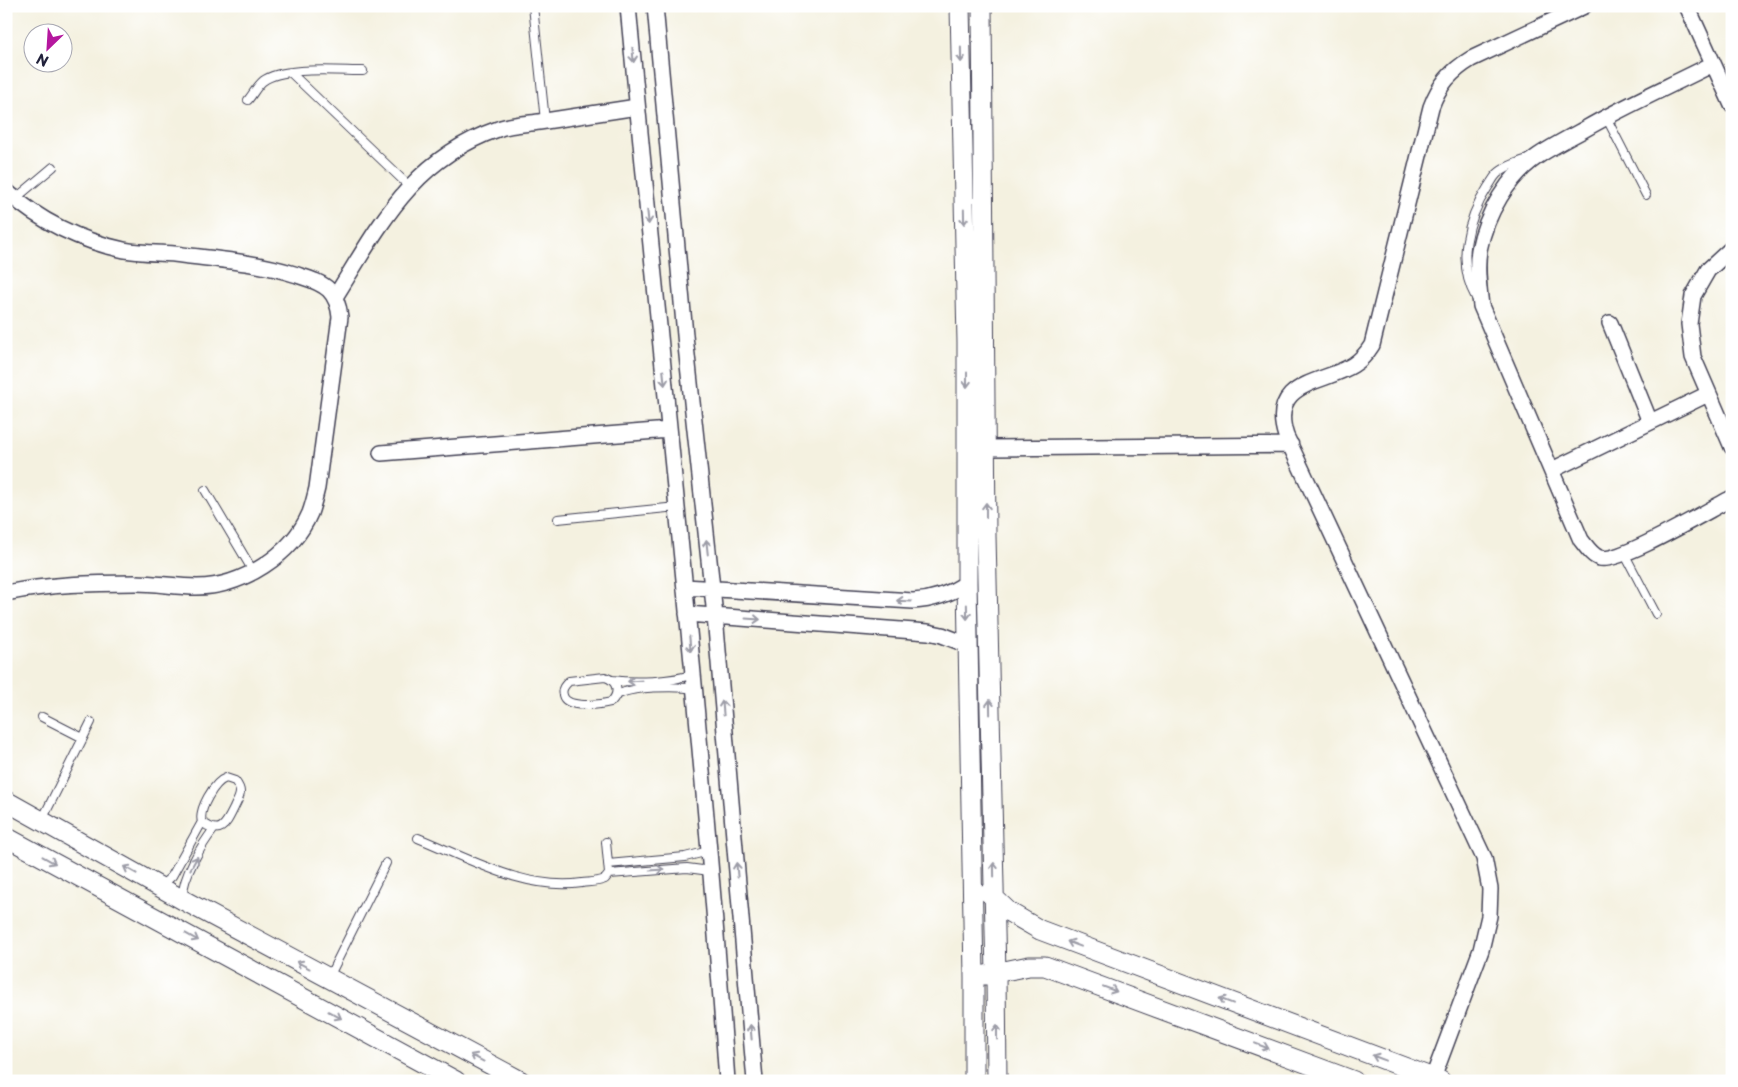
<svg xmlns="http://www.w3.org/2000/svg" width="1738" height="1087" viewBox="0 0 1738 1087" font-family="'Playpen Sans',sans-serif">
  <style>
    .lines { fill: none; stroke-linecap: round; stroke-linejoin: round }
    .service-casing { stroke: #424154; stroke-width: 10 }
    .minor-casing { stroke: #424154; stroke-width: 18 }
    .tertiary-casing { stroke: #424154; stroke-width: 21 }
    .service { stroke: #fff; stroke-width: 8 }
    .minor { stroke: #fff; stroke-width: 15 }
    .tertiary { stroke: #fff; stroke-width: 19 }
    .oneway { stroke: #9c9ca7 }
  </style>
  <rect width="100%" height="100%" fill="#fff"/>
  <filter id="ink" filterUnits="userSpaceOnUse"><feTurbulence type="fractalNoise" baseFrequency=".02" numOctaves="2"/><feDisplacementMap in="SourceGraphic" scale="10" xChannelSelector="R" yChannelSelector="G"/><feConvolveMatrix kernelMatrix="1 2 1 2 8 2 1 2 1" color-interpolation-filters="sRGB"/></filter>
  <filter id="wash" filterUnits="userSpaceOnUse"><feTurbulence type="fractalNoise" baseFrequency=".0096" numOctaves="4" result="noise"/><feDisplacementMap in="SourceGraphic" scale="20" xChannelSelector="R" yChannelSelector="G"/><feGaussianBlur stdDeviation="1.12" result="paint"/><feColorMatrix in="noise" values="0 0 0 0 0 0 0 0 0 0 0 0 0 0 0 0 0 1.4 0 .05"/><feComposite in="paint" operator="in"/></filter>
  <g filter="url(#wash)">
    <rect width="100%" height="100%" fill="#f4f1e0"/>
  </g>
  <g filter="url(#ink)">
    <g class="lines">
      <g class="service-casing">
        <path id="service" d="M533,6L545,121
          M290,72L409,186
          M248,100C253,94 257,86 263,81C282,66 338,71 363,71
          M1606,117L1646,195
          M15,199L53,167
          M1476,298C1456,263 1467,219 1488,187C1491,183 1493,178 1497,174C1504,167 1518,162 1528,159
          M205,490L253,571
          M558,519L677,507
          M1624,553L1656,614
          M605,677C618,681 620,693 611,702C600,705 566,709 563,695C561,689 565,685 569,681Z
          M612,680C633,683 673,682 693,674
          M616,696C629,686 678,686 695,689
          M42,717L83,738
          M226,778L235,781C238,785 240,788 240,792C240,798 236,803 234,808C226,824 221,837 202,822C198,810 214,782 226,778Z
          M42,820L91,722
          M418,838C470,859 525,891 582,883C590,882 598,882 605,879L609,874L606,842
          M608,864L685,857L709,851
          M609,874L687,868L710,871
          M160,887L172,876L202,822
          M183,898C181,879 202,844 214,829
          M329,977L386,863"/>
      </g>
      <g class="minor-casing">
        <path id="minor" d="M628,6C661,364 702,722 727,1081
          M655,6L686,346L715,616L755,1081
          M1687,6L1732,105
          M1713,64C1670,86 1626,105 1585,129C1569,138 1553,146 1538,156C1508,176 1486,214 1479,250C1476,269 1479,288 1481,306L1581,540C1586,546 1592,556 1600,558C1619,564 1710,509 1732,498
          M6,191C39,221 81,241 124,250C140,253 158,253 174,254C214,259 256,262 294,274C306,278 320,281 329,290C337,298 339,307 340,317L317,488C315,496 313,505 310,513C292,555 242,587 197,587C177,587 156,583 136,583C93,583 49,584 6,593
          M1732,248L1708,270L1693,296L1689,324L1693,357L1732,447
          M335,297C380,225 412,159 498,129C510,124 526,124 539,122C572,117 605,112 637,107
          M1610,323L1650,422
          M986,448L1291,445
          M381,453L669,430
          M1552,470L1708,394
          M685,587L913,601C933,600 950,594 967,583
          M687,614L928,632L942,635L968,645
          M1433,1078L1481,950L1489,916L1490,889L1484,858L1286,436C1268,381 1323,384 1353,365C1361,360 1367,353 1372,345L1431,107C1439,85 1451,71 1471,59L1584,6"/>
      </g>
      <g class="tertiary-casing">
        <path id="tertiary" d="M960,6L967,342V583L974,977V1081
          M982,6L986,536L996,974L997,1081
          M6,801L183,900L521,1081
          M6,837L456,1081
          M989,893L1009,912L1040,930L1441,1081
          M985,975L1029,966H1045L1354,1081"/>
      </g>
      <use href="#service" class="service"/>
      <use href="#minor" class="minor"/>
      <use href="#tertiary" class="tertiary"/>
    </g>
    <defs><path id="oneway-shaft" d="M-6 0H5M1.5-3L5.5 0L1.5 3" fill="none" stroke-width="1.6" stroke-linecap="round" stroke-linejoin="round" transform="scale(1.25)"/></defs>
    <g class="oneway">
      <use href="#oneway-shaft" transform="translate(633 55) rotate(85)"/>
      <use href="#oneway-shaft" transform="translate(961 55) rotate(89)"/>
      <use href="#oneway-shaft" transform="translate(648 217) rotate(84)"/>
      <use href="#oneway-shaft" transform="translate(964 217) rotate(89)"/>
      <use href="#oneway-shaft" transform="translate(664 378) rotate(84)"/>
      <use href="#oneway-shaft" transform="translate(967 380) rotate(90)"/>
      <use href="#oneway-shaft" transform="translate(986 510) rotate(-90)"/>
      <use href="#oneway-shaft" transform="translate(707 547) rotate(-96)"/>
      <use href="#oneway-shaft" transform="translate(904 601) rotate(-177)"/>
      <use href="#oneway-shaft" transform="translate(967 612) rotate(89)"/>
      <use href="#oneway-shaft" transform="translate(753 619) rotate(4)"/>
      <use href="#oneway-shaft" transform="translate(690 644) rotate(85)"/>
      <use href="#oneway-shaft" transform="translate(635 681) rotate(176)"/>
      <use href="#oneway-shaft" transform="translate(990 707) rotate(-91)"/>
      <use href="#oneway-shaft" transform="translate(723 708) rotate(-95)"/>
      <use href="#oneway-shaft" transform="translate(49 860) rotate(29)"/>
      <use href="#oneway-shaft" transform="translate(194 863) rotate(-61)"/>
      <use href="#oneway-shaft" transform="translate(130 870) rotate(-151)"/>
      <use href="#oneway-shaft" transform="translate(657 870) rotate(-4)"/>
      <use href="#oneway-shaft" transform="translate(737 870) rotate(-95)"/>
      <use href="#oneway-shaft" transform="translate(994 870) rotate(-91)"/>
      <use href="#oneway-shaft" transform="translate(192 937) rotate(29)"/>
      <use href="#oneway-shaft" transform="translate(1074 944) rotate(-159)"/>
      <use href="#oneway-shaft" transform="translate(303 965) rotate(-152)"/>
      <use href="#oneway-shaft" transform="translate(1110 989) rotate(21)"/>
      <use href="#oneway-shaft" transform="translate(1226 1001) rotate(-159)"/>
      <use href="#oneway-shaft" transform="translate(335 1015) rotate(29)"/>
      <use href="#oneway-shaft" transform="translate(751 1032) rotate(-95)"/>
      <use href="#oneway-shaft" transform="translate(997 1032) rotate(-90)"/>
      <use href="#oneway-shaft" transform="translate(1262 1046) rotate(21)"/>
      <use href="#oneway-shaft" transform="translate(477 1058) rotate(-152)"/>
      <use href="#oneway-shaft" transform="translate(1379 1058) rotate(-159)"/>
    </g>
  </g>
  <rect width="1738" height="1087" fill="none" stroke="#fff" stroke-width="25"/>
  <g transform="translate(48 48) rotate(205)"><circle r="24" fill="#ffffff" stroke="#a7a7b1"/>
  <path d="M0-4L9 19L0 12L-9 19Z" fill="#b5179e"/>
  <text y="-8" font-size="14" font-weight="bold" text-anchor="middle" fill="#22223b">N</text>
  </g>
</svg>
